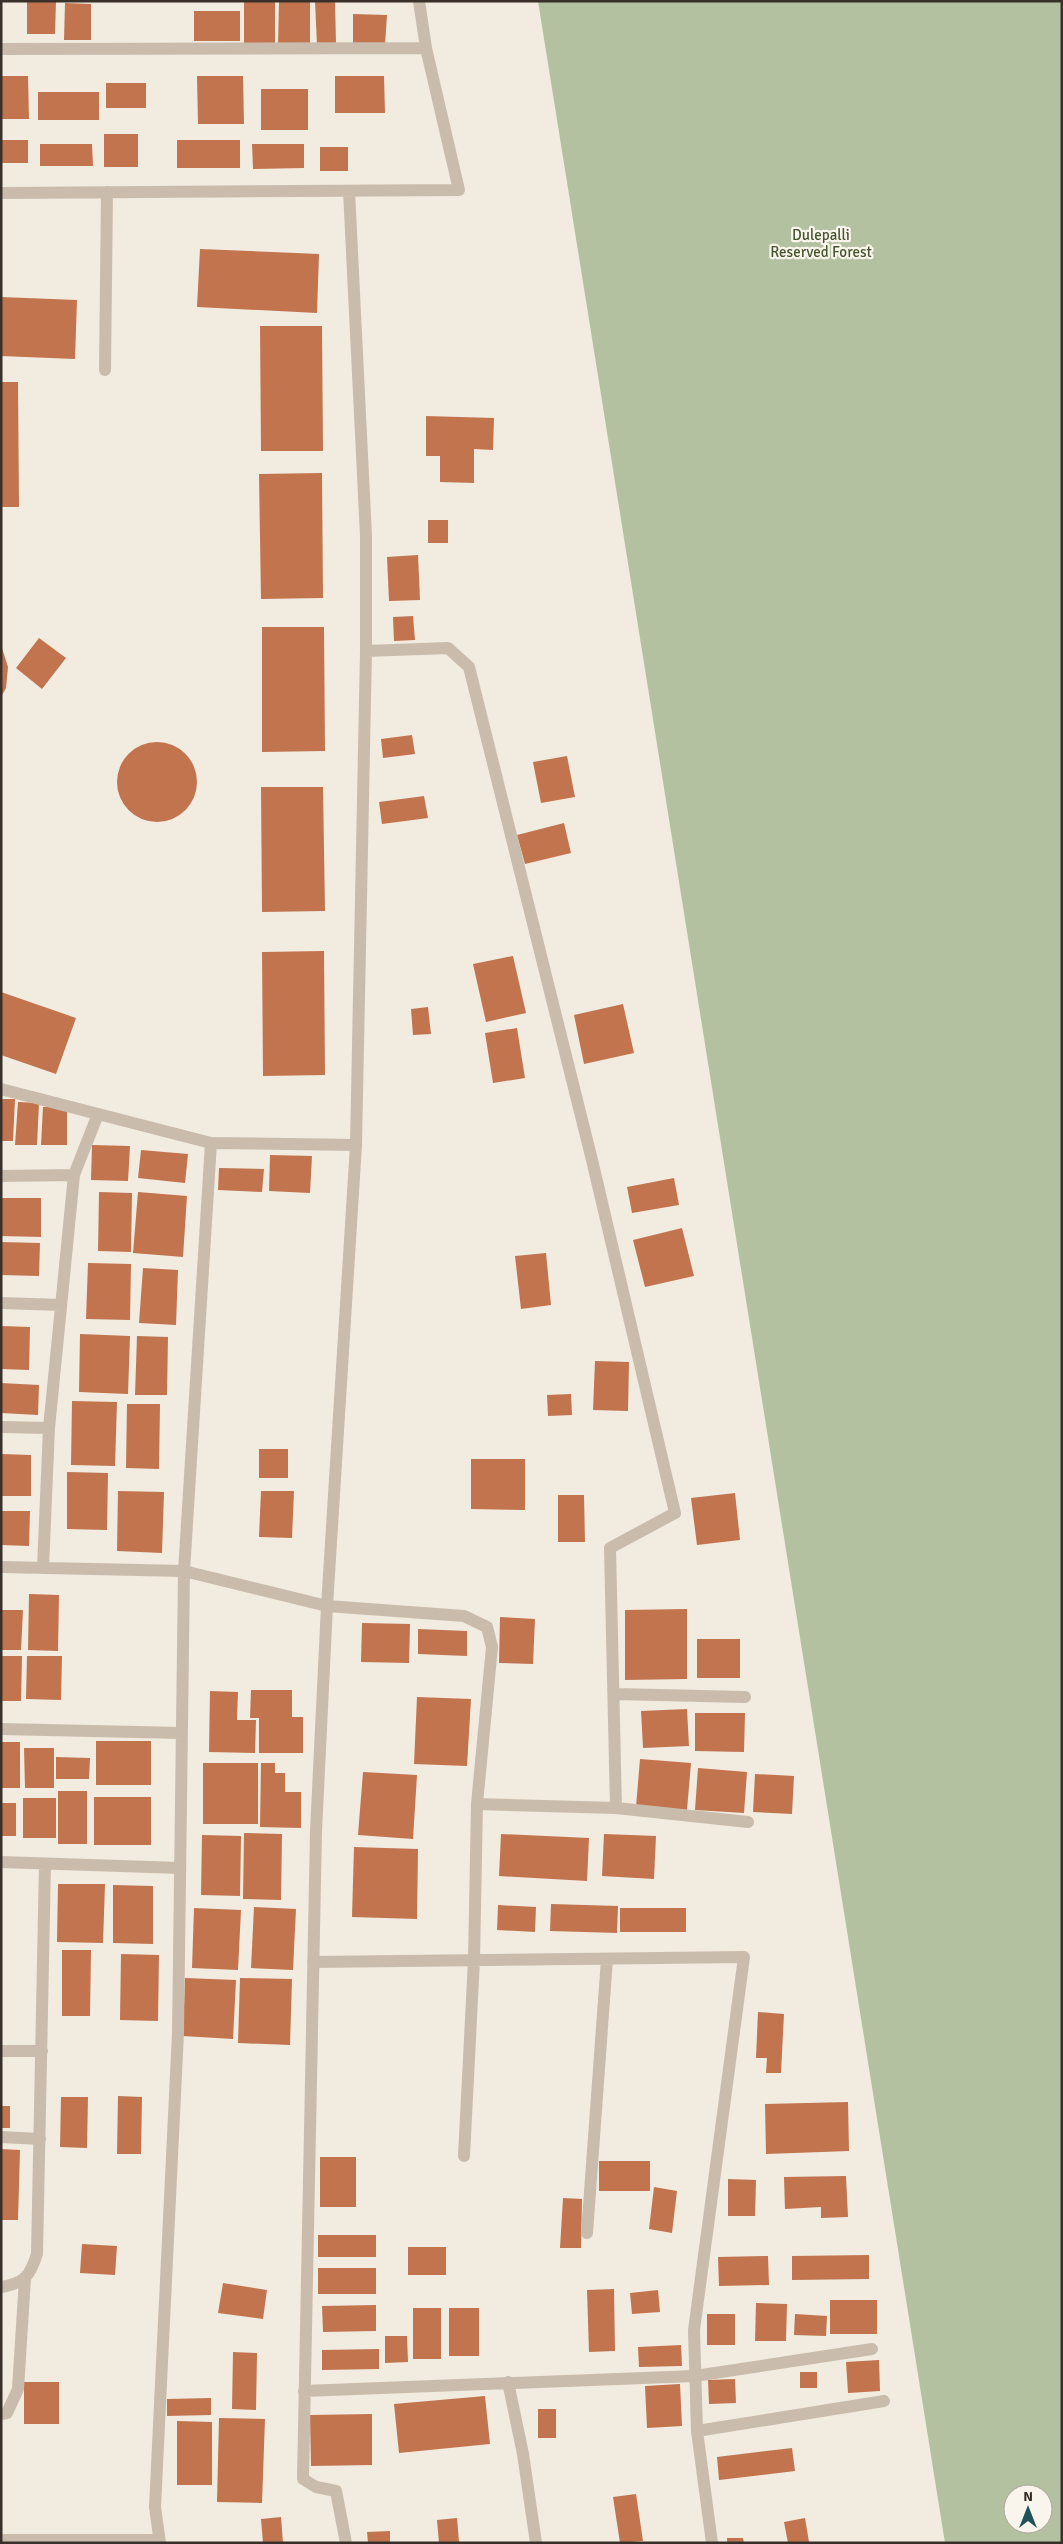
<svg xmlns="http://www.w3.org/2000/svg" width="1063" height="2544" viewBox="0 0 1063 2544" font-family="Signika,sans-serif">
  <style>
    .green { fill: #b3c1a0; fill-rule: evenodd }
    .building { fill: #c2744e }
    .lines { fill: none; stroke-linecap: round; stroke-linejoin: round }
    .street { stroke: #cabcac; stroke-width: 12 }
    .labels { text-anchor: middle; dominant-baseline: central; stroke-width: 4.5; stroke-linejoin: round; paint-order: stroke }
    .park-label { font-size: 15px; fill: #45562f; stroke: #faf5ec }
  </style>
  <rect width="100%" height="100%" fill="#f2ebe0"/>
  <path class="green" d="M538,1H1062V2543H945ZM1013,2494H1043V2524H1013Z"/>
  <path class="building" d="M27,1H56L55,34H27Z
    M244,1H275V44L244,43Z
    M279,1H310V46L278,45Z
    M315,1H335L336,44L317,45Z
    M65,3L91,4V40H64Z
    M194,11H240V41H194Z
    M353,14L387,15L385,45H353Z
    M1,76H28L29,119H1Z
    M197,76H243L244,124H198Z
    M335,76H384L385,113H335Z
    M106,83H146V108H106Z
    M261,89H308V130H261Z
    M38,92H99V120H38Z
    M104,134H138V167H104Z
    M1,140H28V163H1Z
    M177,140H240V168H177Z
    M40,144H92L93,166H40Z
    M252,144H304V168L253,169Z
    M320,147H348V171H320Z
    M200,249L319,254L317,313L197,307Z
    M1,297L77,300L75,359L1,356Z
    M260,326H322L323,451H261Z
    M1,382H18L19,507H1Z
    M426,416L494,418L493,450L474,449V483L440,482V456H426Z
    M322,473L323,598L261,599L259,474Z
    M428,520H448V543H428Z
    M418,555L420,600L389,601L387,557Z
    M413,616L415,640L394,641L393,617Z
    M262,627H324L325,751L262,752Z
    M39,638L66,658L42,689L16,668Z
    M1,645L8,667L6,688L1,697Z
    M412,735L415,754L383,758L381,739Z
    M117 782a40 40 0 1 1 80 0a40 40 0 1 1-80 0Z
    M567,756L575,797L541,803L533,762Z
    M261,787H323L325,911L262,912Z
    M424,796L428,818L382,824L379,802Z
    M564,823L571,853L525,864L517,835Z
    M324,951L325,1075L263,1076L262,952Z
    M513,956L526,1013L486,1022L473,964Z
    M1,992L76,1018L56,1074L1,1055Z
    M623,1004L634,1053L584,1064L574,1015Z
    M428,1007L431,1034L413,1035L411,1009Z
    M517,1028L525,1078L493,1083L485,1033Z
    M1,1099H15L13,1141H1Z
    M18,1102L39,1103L37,1145H15Z
    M43,1107H67V1145H41Z
    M92,1145L130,1146L128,1181L91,1180Z
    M141,1150L188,1154L185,1183L138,1178Z
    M270,1155L312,1156L310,1193L269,1191Z
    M219,1168L264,1169L262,1192L218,1190Z
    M674,1178L679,1205L632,1213L627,1187Z
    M99,1192L132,1193L131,1252L98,1251Z
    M138,1192L187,1196L183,1257L133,1253Z
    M1,1198H41V1237L1,1236Z
    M682,1228L694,1276L645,1287L633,1240Z
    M1,1242L40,1243L39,1276L1,1275Z
    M546,1253L551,1305L521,1309L515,1256Z
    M88,1263L131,1264L130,1320L86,1319Z
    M143,1268L178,1270L176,1325L139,1323Z
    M1,1326L30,1327L29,1370L1,1369Z
    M80,1334L130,1336L128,1394L79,1392Z
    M137,1336L168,1337L167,1395H135Z
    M595,1361L629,1362L628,1411L593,1410Z
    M1,1383L39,1385L38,1415L1,1413Z
    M571,1394L572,1415L548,1416L547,1395Z
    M72,1401L117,1402L115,1466L71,1465Z
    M127,1404H160L159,1469L126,1468Z
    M259,1449H288V1478H259Z
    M1,1454L31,1455V1496H1Z
    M471,1459H525V1510L471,1509Z
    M67,1472L108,1473L107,1530L67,1529Z
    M118,1491L164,1492L162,1553L117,1551Z
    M261,1491H294L292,1538L259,1537Z
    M735,1493L740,1540L697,1545L691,1498Z
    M558,1495H584L585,1542H558Z
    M1,1511H30L29,1546L1,1545Z
    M29,1594L59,1595L58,1651L28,1650Z
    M687,1609V1679L625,1680V1610Z
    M1,1610H23L21,1650H1Z
    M500,1617L535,1619L533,1664L499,1663Z
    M362,1623L410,1624L409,1663L361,1662Z
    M418,1629L467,1631V1656L418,1654Z
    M697,1639H740V1678H697Z
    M1,1656H22L21,1701H1Z
    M27,1656H62L61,1700L26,1699Z
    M251,1690H292V1717H303V1753H259V1718H250Z
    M210,1691L238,1692L237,1720H256L255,1753L209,1752Z
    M417,1697L471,1699L467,1766L414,1764Z
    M687,1709L689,1746L643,1748L641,1711Z
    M695,1713H745L744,1752L695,1751Z
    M96,1741H151V1785H96Z
    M1,1742H20V1788H1Z
    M24,1748H54V1788H25Z
    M56,1757L90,1758L89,1779H56Z
    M640,1759L691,1763L687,1810L636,1807Z
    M203,1763H258V1824H203Z
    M261,1763H275V1773H285V1792H301V1828L260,1827Z
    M698,1768L747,1772L744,1813L695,1810Z
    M363,1772L417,1775L413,1839L358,1835Z
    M755,1774L794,1776L792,1814L753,1812Z
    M58,1791H87V1844H58Z
    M94,1797H151V1845H94Z
    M23,1798H56V1838H23Z
    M1,1803H16V1836H1Z
    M244,1833L282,1834L281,1900L243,1899Z
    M501,1834L589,1838L587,1881L499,1876Z
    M604,1834L656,1836L654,1879L602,1876Z
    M202,1835L241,1836L240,1896L201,1895Z
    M354,1847L418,1849L417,1919L352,1917Z
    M58,1884H105L103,1943L57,1942Z
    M113,1885L153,1886V1944L113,1943Z
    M551,1904L618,1906L617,1933L550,1931Z
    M498,1905L536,1907L535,1932L497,1930Z
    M254,1907L296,1909L293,1970L251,1968Z
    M194,1908L241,1910L238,1970L192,1968Z
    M620,1908H686V1932H620Z
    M62,1950H91L90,2016H62Z
    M121,1954L159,1955L158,2021L120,2020Z
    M185,1978L236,1980L233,2039L183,2036Z
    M240,1978L292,1979L290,2045L238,2043Z
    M758,2012L784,2014L781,2073H766L767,2058H756Z
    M118,2096L142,2097L141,2154H117Z
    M61,2097H88L87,2148L60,2147Z
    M848,2102L849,2151L766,2154L765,2104Z
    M1,2106H10V2128H1Z
    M1,2149L20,2150L18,2220H1Z
    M320,2157H356V2207H320Z
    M599,2161H650V2191H599Z
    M846,2176L848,2217L821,2218V2207L785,2209L784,2177Z
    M728,2179L756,2180L755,2216H728Z
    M654,2187L677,2191L672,2233L649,2229Z
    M563,2198L582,2199L581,2248H560Z
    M318,2235H376V2257H318Z
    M82,2244L117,2246L115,2275L80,2273Z
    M408,2247H446V2275H408Z
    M869,2255V2279L792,2280V2256Z
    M768,2256L769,2285L719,2286L718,2257Z
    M318,2268H376V2294H318Z
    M223,2283L267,2290L263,2319L218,2313Z
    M614,2289L615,2351L589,2352L587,2290Z
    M658,2290L660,2312L632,2314L630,2293Z
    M830,2300H877V2334H830Z
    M756,2303L787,2304L786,2341H755Z
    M376,2305V2331L323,2332L322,2306Z
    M413,2308H441V2359H413Z
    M449,2308H479V2356H449Z
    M707,2314H735V2345H707Z
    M795,2314L827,2316L826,2336L794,2335Z
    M385,2336H407L408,2362L385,2363Z
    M681,2345L682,2366L639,2367L638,2347Z
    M379,2349V2369L322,2370V2350Z
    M233,2352L257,2353L256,2410L232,2409Z
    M879,2360L880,2391L848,2393L846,2362Z
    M800,2372H817V2388H800Z
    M735,2379L736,2403L709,2404L708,2380Z
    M24,2382H59V2424H24Z
    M680,2384L682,2426L647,2428L645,2386Z
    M485,2396L490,2444L399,2453L394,2404Z
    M211,2398V2415L167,2416V2399Z
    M538,2409H556V2438H538Z
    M372,2414V2465L311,2466L310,2415Z
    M219,2418L265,2419L262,2503L217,2502Z
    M177,2421L212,2422V2485H177Z
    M792,2448L795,2471L719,2480L717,2457Z
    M636,2494L643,2541L620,2543L613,2497Z
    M281,2517L283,2543H263L261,2519Z
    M457,2518L459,2542L439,2543L437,2520Z
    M805,2518L809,2542L788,2543L784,2522Z
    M390,2531V2543H368L367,2532Z
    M727,2538H743L744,2543H727Z"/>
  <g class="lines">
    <path class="street" d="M1,49L426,48
      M1,193L459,190L426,48L419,1
      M105,370L107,192
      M366,651L448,648L469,667L592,1160L675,1513L610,1548L616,1808
      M1,1089L211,1143L356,1145
      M1,1176L74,1175
      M1,1303L61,1305
      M1,1427L49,1428
      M1,1567L184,1571L327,1606L464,1616L487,1627L492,1647L477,1804L474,1960L464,2156
      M43,1568L49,1428L74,1175L98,1114
      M615,1694L745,1697
      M1,1729L182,1733
      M477,1804L616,1808L748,1822
      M1,1862L180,1868
      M313,1962L744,1957L694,2330L697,2431L712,2543
      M1,2051H42
      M1,2137L40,2139
      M587,2233L607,1959
      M1,2287C25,2283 30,2276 37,2254L45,1864
      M508,2382L523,2454L536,2543
      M304,2391L695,2376L872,2349
      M1,2414L7,2413L18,2389L25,2278
      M697,2431L884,2401
      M1,2540H159
      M160,2543L155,2507L178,2033L184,1571L211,1143
      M346,2543L336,2491L316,2487L303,2479L316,1831L327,1606L356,1145L366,651V536L349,191"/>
  </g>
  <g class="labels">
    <g class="park-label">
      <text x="821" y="235">Dulepalli<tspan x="821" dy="17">Reserved Forest</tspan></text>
    </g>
  </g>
  <rect width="1063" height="2544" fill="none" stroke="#39302a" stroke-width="5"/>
  <g transform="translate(1028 2509)"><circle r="24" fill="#faf5ec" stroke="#ada69e"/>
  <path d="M0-4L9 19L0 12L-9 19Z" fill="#215159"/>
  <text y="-8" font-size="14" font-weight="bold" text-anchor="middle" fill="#39302a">N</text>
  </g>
</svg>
